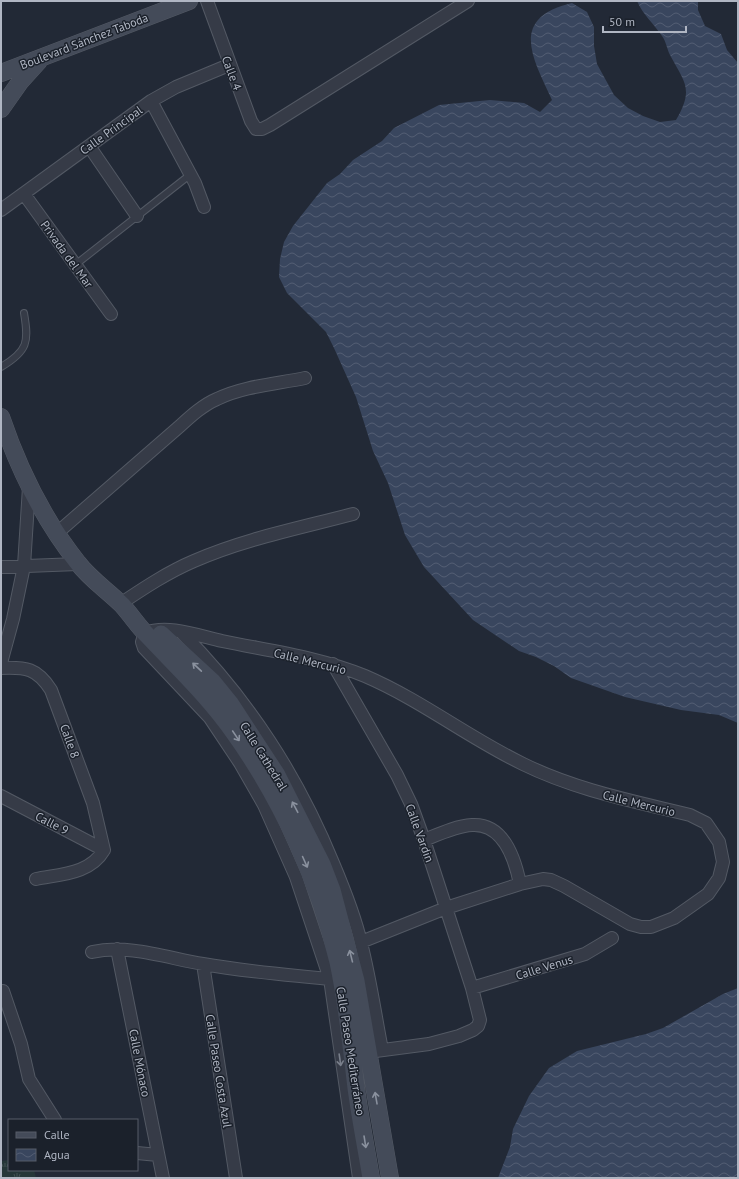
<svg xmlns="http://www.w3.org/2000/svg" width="739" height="1179" viewBox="0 0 739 1179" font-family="'PT Sans',sans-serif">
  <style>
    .grass { fill: url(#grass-tufts) }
    .water { fill: url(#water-waves) }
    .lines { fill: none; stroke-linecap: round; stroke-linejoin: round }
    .lane-casing { stroke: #535964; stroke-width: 8 }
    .street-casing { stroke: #535964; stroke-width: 14 }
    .secondary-casing { stroke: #535964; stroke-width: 18 }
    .lane { stroke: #363b47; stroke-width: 6 }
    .street { stroke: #363b47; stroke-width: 12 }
    .secondary { stroke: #444b59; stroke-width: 17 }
    .oneway { stroke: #8a919e }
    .oneway2 { stroke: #797f8b }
    .labels { text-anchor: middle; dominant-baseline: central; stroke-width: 3; stroke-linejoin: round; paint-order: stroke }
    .street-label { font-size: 12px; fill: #b0b6c3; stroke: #1b212b }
  </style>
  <defs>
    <pattern id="grass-tufts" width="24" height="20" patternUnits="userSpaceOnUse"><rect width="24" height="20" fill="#253638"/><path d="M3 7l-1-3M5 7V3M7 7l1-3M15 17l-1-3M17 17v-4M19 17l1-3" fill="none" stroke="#425153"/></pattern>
    <pattern id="water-waves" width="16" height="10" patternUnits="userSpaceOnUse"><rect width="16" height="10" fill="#39465e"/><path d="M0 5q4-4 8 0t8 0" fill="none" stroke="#535e73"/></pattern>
  </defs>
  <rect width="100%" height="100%" fill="#222936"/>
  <path class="grass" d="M9,1160V1170H34L36,1178H1V1161Z"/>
  <path class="water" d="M637,1H698V10L705,26L721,34L727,50L738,63V723L719,715L681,710L625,697L571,678L554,666L536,657L519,651L473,620L424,567L405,535L388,483L373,451L356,397L334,348L326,332L287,293L279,277L280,259L284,242L293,226L327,183L340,174L353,160L382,141L394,128L439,105L490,100L524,103L540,112L552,100C532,57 509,18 572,3L587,12L594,27V46L597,64L614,95L628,108L643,116L660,122L676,120C694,89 685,83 670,55C667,49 666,41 662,36C654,24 643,15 637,1Z
    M738,988V1178H498L510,1147L513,1129L529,1096L549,1068L577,1051L646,1034L663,1028L723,994Z"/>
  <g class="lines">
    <g class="lane-casing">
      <path id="lane" d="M75,265L191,174
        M1,367C28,351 29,342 24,313"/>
    </g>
    <g class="street-casing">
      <path id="street" d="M207,1L251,121L256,129H262L270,125L468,1
        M151,101L195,183L204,207
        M89,146L137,216
        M24,194L111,314
        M1,210L151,101L176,87L229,65
        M57,533L180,426C191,416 203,405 217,399C244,386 276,384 305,378
        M1,567L78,564
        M120,604C144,588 168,572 194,561C244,539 300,528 353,514
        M182,633C249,701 297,775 333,863C344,889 355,916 361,943C370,978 375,1014 382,1050
        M1,663L13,619L24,566L29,487
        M333,664L397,775L411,804L424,840L472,988L480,1020L478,1026L473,1030L459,1036L429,1044L368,1052
        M1,668C26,667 37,668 51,690L93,803L104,850
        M1,796L104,850
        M424,840C439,834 456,826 472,825C504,823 515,859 520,884
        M36,879C61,874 90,874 104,850
        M117,949L163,1178
        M92,952C129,944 167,958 203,964C247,972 293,975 337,980
        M203,964L236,1178
        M472,988L585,954L612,938
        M3,991L21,1044L29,1079L55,1120
        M137,1153L158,1155
        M359,1178L330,979L296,877L264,805L240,763L210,718L144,648L142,642L145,633C168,624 199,636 222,641C270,651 319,657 365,676C421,700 469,738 523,764C576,790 633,801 690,815L706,823L719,842L723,862L719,878L708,894L674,918L651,927H641L630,924L564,886L551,880L543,879L520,884L446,908L361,942"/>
    </g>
    <g class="secondary-casing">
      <path id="secondary" d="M1,73L189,1
        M1,109L20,82L39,61
        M1,417C19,470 43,519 78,563C90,579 108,591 122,605C131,615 138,626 147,635C177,667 209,697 234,733C282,800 319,882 338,962C347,1004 351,1046 356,1088C360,1118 366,1148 371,1178
        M161,634L213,682L230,703L277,775L322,864L332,890L356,981L390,1178"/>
    </g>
    <use href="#lane" class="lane"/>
    <use href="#street" class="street"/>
    <use href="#secondary" class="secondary"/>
  </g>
  <defs><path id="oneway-shaft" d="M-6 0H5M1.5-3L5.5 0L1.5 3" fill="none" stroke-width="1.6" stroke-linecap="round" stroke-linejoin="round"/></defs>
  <g class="oneway">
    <use href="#oneway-shaft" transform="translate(197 667) rotate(-137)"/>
    <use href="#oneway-shaft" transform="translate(236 736) rotate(56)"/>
    <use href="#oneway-shaft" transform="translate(295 807) rotate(-118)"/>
    <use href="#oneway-shaft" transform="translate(305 862) rotate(66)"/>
    <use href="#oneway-shaft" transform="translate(351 956) rotate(-104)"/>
    <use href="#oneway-shaft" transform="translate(376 1098) rotate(-100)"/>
    <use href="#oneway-shaft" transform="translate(365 1142) rotate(81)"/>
  </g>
  <use class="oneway2" href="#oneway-shaft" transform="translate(340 1060) rotate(82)"/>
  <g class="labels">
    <g class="street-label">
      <text transform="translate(84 41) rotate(-21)">Boulevard Sánchez Taboda</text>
      <text transform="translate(232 73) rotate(69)">Calle 4</text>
      <text transform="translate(111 130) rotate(-36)">Calle Principal</text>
      <text transform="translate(67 254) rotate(54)">Privada del Mar</text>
      <text transform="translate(310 661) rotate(14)">Calle Mercurio</text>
      <text transform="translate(70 741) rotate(70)">Calle 8</text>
      <text transform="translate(264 756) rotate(58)">Calle Cathedral</text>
      <text transform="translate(639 803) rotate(14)">Calle Mercurio</text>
      <text transform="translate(52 823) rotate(27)">Calle 9</text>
      <text transform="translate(420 833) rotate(70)">Calle Vardin</text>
      <text transform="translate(544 967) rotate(-17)">Calle Venus</text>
      <text transform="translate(351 1051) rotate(81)">Calle Paseo Mediterráneo</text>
      <text transform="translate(140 1063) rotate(79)">Calle Mónaco</text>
      <text transform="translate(219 1071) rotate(81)">Calle Paseo Costa Azul</text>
    </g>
  </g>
  <rect width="739" height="1179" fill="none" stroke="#b0b6c3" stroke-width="4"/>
  <rect x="8" y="1119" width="130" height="52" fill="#1b212b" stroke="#575d68"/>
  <rect x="16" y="1132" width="20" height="6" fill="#444b59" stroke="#575d68"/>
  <text x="44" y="1139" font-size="12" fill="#b0b6c3">Calle</text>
  <rect x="16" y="1149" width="20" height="12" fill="url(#water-waves)" stroke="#575d68"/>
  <text x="44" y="1159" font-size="12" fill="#b0b6c3">Agua</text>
  <path d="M603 26v6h83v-6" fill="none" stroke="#b0b6c3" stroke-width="2"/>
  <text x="609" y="26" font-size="12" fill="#b0b6c3" stroke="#1b212b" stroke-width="3" paint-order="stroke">50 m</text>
</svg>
